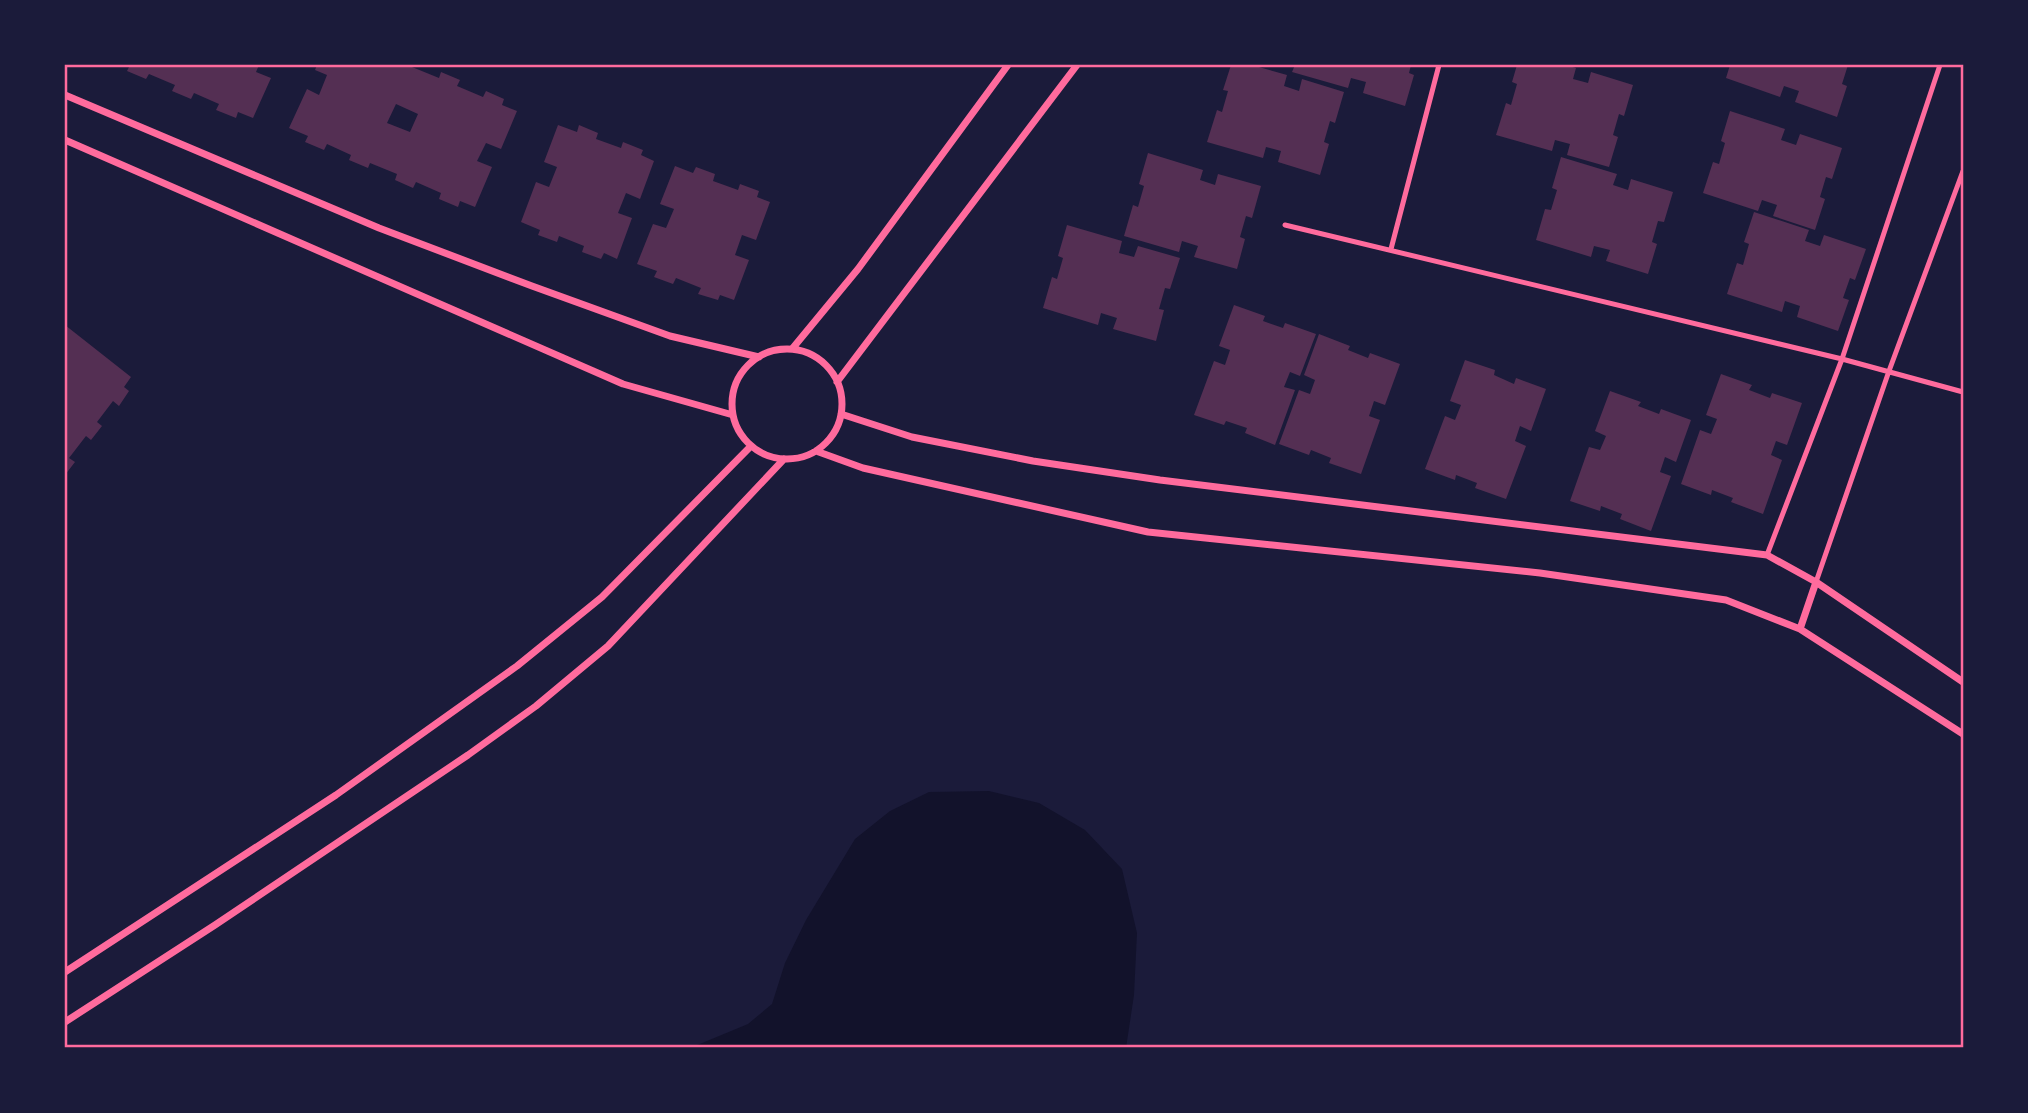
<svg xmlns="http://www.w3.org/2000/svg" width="2028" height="1113" viewBox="0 0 2028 1113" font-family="Quicksand,sans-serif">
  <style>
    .water { fill: #12122b }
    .building { fill: #542f53; fill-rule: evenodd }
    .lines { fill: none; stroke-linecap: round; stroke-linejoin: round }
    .service { stroke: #ff6b9d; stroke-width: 5 }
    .minor { stroke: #ff6b9d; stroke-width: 7 }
    .neatline { fill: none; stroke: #ff6b9d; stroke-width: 2.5 }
  </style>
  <rect width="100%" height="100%" fill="#1b1b3a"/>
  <path class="water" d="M989,791L1039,803L1085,830L1122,869L1137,933L1134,995L1126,1048H690L748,1024L772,1004L785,963L806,920L855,839L890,811L929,792Z"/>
  <path class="building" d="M130,65H259L256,72L271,78L253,118L238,112L236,118L216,110L219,104L194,93L191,99L172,91L175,85L149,74L146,79L127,71Z
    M317,65H413L412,67L439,78L441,72L460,80L457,86L483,97L486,91L504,99L502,105L517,111L501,149L486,143L477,161L492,167L475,207L460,201L458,207L439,199L441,193L416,182L413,188L395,180L397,174L370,163L368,168L349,160L351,155L327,144L324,150L305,142L308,136L289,128L307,89L319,95L327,75L315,70ZM396,104L418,114L410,132L387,123Z
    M1231,65H1252L1287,75L1284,86L1299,91L1302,79L1344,92L1335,123L1330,121L1324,142L1329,144L1320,175L1278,162L1281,151L1266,147L1263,158L1207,142L1217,110L1222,112L1228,91L1223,90Z
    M1295,65H1411L1409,73L1414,75L1405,106L1363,93L1366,82L1351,78L1348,88L1292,72Z
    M1517,65H1566L1576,68L1573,79L1588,83L1591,72L1633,85L1624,116L1619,114L1613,135L1618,137L1609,167L1567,155L1570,144L1555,140L1552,151L1496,135L1506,103L1511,105L1517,84L1512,82Z
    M1730,65H1848L1842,84L1847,86L1837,117L1795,102L1799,91L1784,86L1780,97L1726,78Z
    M1730,111L1785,129L1781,140L1796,145L1800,134L1842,148L1832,179L1826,177L1820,197L1825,199L1815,230L1773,216L1777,205L1762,200L1758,211L1703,193L1713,162L1719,164L1725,143L1721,141Z
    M558,125L577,132L579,125L598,133L596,139L621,148L623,142L643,150L641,155L654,161L640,199L626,193L618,213L632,218L617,259L604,253L601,259L582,252L584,246L559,236L557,242L538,235L540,230L521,222L536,182L549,187L557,167L544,162Z
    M1148,153L1203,170L1200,180L1215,185L1218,174L1261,186L1252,218L1246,216L1240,237L1245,239L1237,269L1194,257L1198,246L1182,241L1179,252L1124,236L1133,205L1138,207L1144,186L1139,184Z
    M1561,157L1617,174L1613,185L1628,190L1631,179L1673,192L1664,222L1658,221L1652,242L1657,244L1648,274L1606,261L1610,250L1594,246L1591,257L1536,240L1545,209L1551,210L1557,190L1552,188Z
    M675,166L693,173L696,167L715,174L713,181L738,190L740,184L759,191L757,197L770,202L756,240L742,235L735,255L749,260L734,300L720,295L718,300L698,294L701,288L676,278L673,284L654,277L657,271L637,264L653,224L666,228L674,209L660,204Z
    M1754,212L1809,230L1805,241L1820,246L1824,235L1866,249L1855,280L1850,278L1843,298L1849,300L1838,331L1797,317L1800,306L1785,301L1782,312L1727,294L1737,263L1743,265L1749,244L1744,242Z
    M1067,225L1122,241L1119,253L1134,257L1138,246L1180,258L1170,289L1165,288L1159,309L1164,310L1156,341L1113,329L1117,318L1101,313L1098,325L1043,308L1052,277L1057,279L1063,258L1058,256Z
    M1234,305L1265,316L1263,321L1283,328L1285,323L1316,334L1300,376L1290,372L1284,387L1295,390L1275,445L1245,433L1247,428L1226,421L1224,425L1194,415L1214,361L1225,365L1230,350L1219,346Z
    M65,325L131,377L124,387L129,391L119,406L113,401L97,422L102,426L91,440L86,436L69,458L75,462L65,475Z
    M1319,334L1350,346L1348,350L1368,358L1370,353L1400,364L1385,405L1374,401L1369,416L1380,420L1361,474L1329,463L1331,458L1311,450L1309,455L1279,444L1299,390L1310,394L1315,380L1304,375Z
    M1465,360L1495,370L1494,375L1514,384L1516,378L1546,389L1531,431L1520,426L1515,441L1526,446L1506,499L1475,488L1477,483L1456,475L1455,480L1425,469L1445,416L1455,420L1461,405L1450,401Z
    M1721,374L1752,385L1749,390L1770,398L1772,393L1802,403L1787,445L1776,441L1771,455L1782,460L1763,514L1731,502L1733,498L1712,490L1711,495L1681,484L1700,430L1711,434L1717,419L1706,415Z
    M1610,391L1641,402L1638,406L1659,414L1661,409L1691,420L1676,462L1665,457L1660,472L1671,476L1651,531L1620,519L1622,514L1601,506L1600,511L1570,501L1589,447L1600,450L1606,436L1595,431Z"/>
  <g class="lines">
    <path class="service" d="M1285,225L1842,359L1963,392
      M1391,249L1439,65
      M1767,555L1842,359L1940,65
      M1816,582L1889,371L1963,171"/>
    <path class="minor" d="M65,95L379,228L532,286L670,336L759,357
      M65,140L623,384L733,415
      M792,349L858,269L1008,65
      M732 404a55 55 0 1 1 110 0a55 55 0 1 1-110 0Z
      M837,382L1077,65
      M841,414L912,437L1033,461L1160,480L1767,555L1816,582L1963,682
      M816,451L863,468L1148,532L1540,573L1726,600L1800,629L1963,734
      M1800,629L1816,582
      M65,972L336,795L517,666L602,597L751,446
      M65,1022L215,925L468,755L536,706L608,646L784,459"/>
  </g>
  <rect width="2028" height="1113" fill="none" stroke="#1b1b3a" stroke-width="133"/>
  <rect x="66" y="66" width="1896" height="980" class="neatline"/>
</svg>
